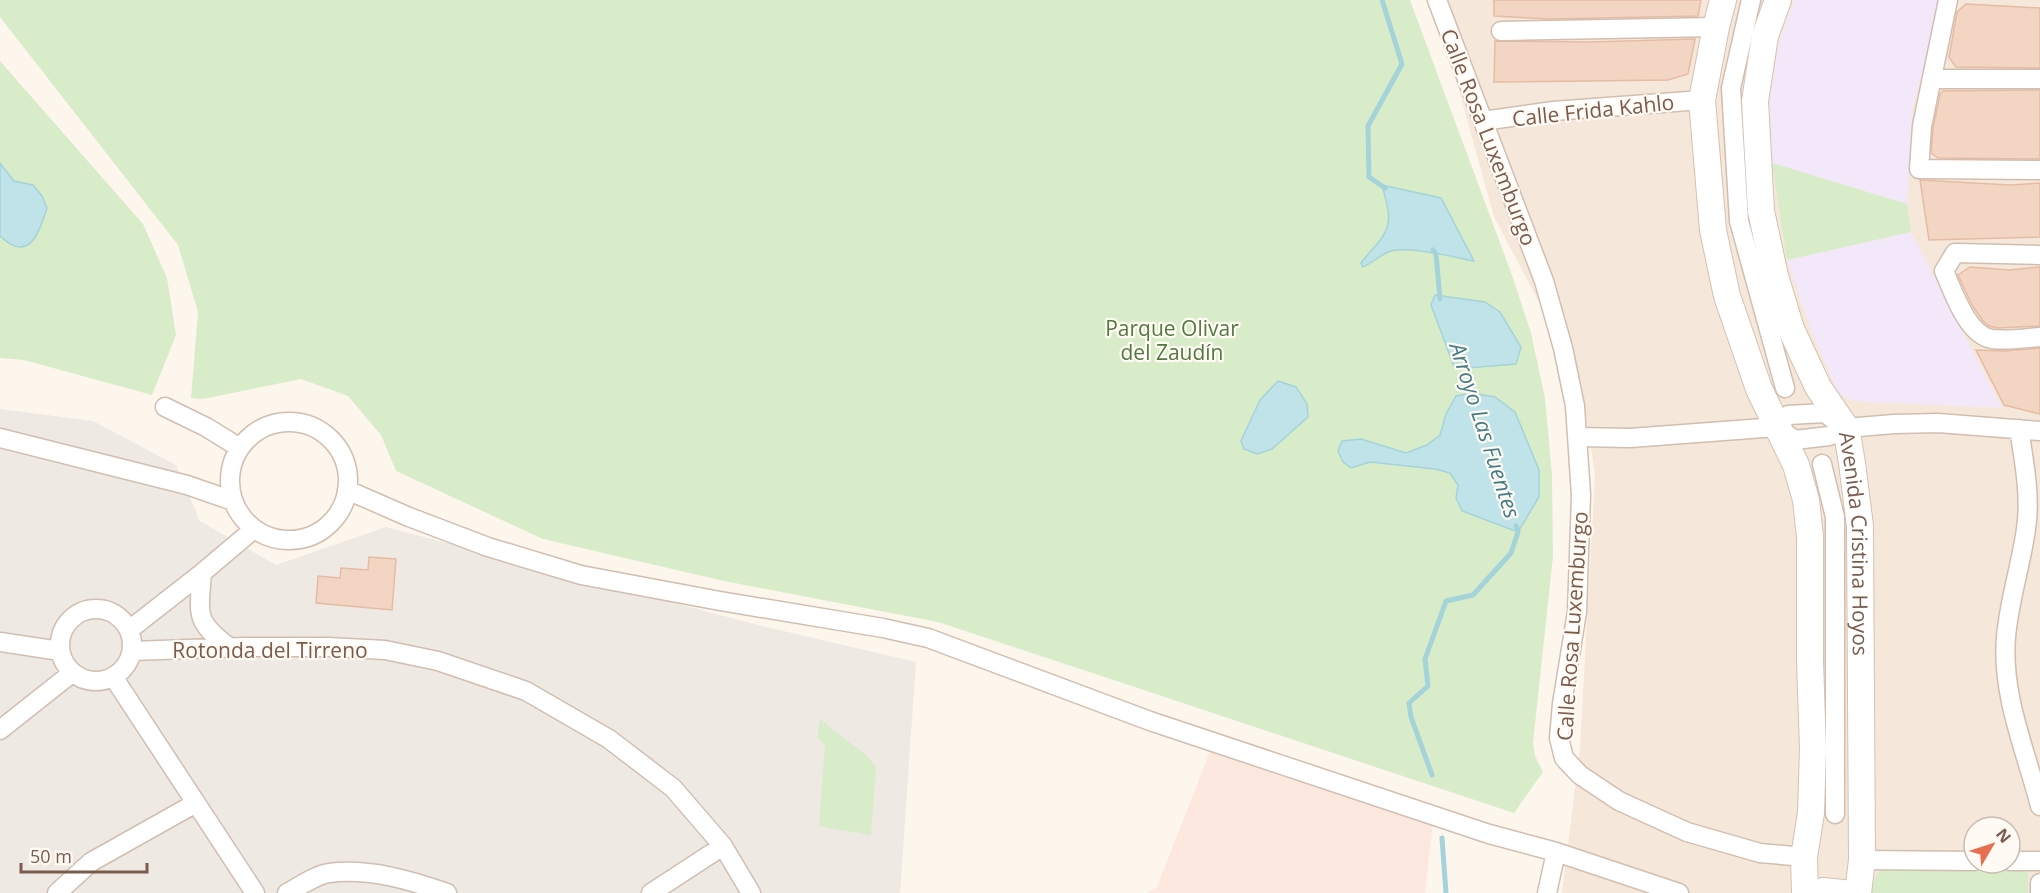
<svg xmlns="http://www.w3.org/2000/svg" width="2040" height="893" viewBox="0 0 2040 893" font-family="'Open Sans',sans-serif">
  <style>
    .residential { fill: #f5e8da; fill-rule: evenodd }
    .commercial { fill: #fde8e0 }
    .industrial { fill: #efe9e4 }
    .education { fill: #f3e8fa }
    .green { fill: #d8ecc9 }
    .water { fill: #bfe3e8; stroke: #a5d3da; stroke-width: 1.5 }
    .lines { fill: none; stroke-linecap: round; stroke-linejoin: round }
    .stream { stroke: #a5d3da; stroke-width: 5 }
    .building { fill: #f3d5c3; stroke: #e6bba3; stroke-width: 1.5 }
    .street-casing { stroke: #d1beb0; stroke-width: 21 }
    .secondary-casing { stroke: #d6c0b0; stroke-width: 28 }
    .street { stroke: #fff; stroke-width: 18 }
    .secondary { stroke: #fff; stroke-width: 26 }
    .labels { text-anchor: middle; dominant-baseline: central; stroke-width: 4.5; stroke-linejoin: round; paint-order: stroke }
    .street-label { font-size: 21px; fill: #7a5c4d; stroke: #fffaf3 }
    .park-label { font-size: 21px; fill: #537a41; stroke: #fffaf3 }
    .water-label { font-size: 22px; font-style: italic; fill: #437c86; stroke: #fffaf3 }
  </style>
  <rect width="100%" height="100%" fill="#fdf6ec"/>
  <path class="residential" d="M1434,0H2040V893H1562L1580,748L1595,474L1581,382L1494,217ZM1974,827H2010V863H1974Z"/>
  <path class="commercial" d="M1214,741L1434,815L1425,893H1147L1157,887Z"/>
  <path class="industrial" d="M0,409L93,421L176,465L200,521L276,565L386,527L758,625L916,662L900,893H0Z"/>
  <path class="education" d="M1794,0H1940L1913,108L1907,204L1772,163L1770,102L1779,42Z
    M1911,232L2002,408L1865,402L1850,400L1838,393L1810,327L1787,260Z"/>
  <path class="green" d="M0,0H1410L1513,278L1531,333L1545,398L1552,475L1553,556L1533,743L1535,756L1543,772L1514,813L938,622L724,581L543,539L396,471L381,435L348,396L301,379L203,399L191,398L198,312L178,245L0,17Z
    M0,61L143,224L167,278L176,335L152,395L24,360L0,358Z
    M1772,163L1907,204L1911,232L1787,260Z
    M820,719L866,755L876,767L871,835L819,826L825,745L817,738Z
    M1882,869H2028V893H1871L1875,878Z"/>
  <path class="water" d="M0,163L14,181L33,185L42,196L47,208C39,233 29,264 0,236Z
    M1382,185L1441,198L1474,261C1453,257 1407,245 1388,252C1379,256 1372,263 1363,267L1361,263C1368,253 1377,246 1383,236C1394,220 1386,202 1382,185Z
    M1435,295L1485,302L1500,312L1521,347L1516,364L1455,369L1431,305Z
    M1278,381L1296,387L1307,404L1308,417L1272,449L1257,454L1244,449L1241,441L1260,400Z
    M1472,393L1495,397L1515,412L1539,470V497L1518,532L1462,511L1456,498L1458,485L1450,473L1435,469L1370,462L1351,468L1343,462L1338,451L1342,441L1361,439L1406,453L1427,445L1440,435L1446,414L1456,396Z"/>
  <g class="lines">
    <path class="stream" d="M1382,0L1402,64L1368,126L1369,177L1385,188
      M1433,250L1436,254L1440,299
      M1468,363L1474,397
      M1432,775L1411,717L1409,703L1428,686L1425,659L1446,601L1473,595L1511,553L1518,532L1516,526
      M1442,838L1446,893"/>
  </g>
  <path class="building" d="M1494,0H1701L1698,16L1549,19L1494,16Z
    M1966,4L2040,8V68L1956,67L1949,57L1957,12Z
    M1695,39L1688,74L1668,80L1494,82L1495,41L1589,42Z
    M2040,90V159L1938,158L1931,153L1933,128L1940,94L1943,91Z
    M1920,180L2010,185L2040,183V237L1929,240Z
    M1970,267L2009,270L2040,267V326L1998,328L1989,326L1983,321L1972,305L1958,275Z
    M2040,348V414L2004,405L1976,350L2004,351Z
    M369,557L396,559L392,610L316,603L318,576L340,578L341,568L368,570Z"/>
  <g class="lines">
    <g class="street-casing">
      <path id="street" d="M1437,0L1544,281L1563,348L1575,406L1581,495L1577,612L1562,704L1559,738L1564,758L1580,775L1619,801L1687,832L1760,853L1804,857
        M1751,0L1731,88L1739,221L1785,388
        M1948,0L1922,126L1919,169L2040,170
        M1501,31L1716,27
        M1933,79H2040
        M1483,121L1553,111L1702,100
        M2040,255L1955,253L1944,271C1953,291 1967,335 1992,339C2007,341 2025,338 2040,337
        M165,407L206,427L240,448
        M230 481a59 59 0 1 1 118 0a59 59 0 1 1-118 0Z
        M1777,427L1788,415L1825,413L1839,424
        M1778,428L1795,440L1829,436L1846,428L1894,424L1938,423L2040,431
        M2019,429C2024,461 2031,497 2026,529C2021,565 2009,601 2006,637C2001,695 2026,751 2040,806
        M1577,437L1630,438L1777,427
        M0,438L187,485L233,501
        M1822,464L1835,517V814
        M347,490L409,517L488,547L581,575L720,601L883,628L928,638L1150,721L1489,834L1556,852L1679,893
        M202,573C199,614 194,621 229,647
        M60 645a36 36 0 1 1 72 0a36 36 0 1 1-72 0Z
        M129,630L202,573L254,529
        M0,642L60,651
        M132,651L244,647H328L385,650L438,661L526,691L609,739L673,788L723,846L751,893
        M114,678L255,893
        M0,730L72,673
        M1862,860L1974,861
        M2010,861H2040
        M57,893L91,862L196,803
        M287,893C298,887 318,874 329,873C369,868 410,880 447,893
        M651,893L723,846
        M1547,893L1556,852
        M2040,893V883"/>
    </g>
    <g class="secondary-casing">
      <g id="secondary">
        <path d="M1723,0L1716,27L1702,100L1713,230L1727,296L1759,389L1796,465L1806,500L1810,537V661L1813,749L1811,813L1804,857L1805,893"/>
        <path id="s1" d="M1778,0L1765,36L1755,101L1761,211L1775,276L1791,329L1818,387L1846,428L1852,463L1860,526L1862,860L1858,893"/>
        <path d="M1817,893L1823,891L1843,893"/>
      </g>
    </g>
    <use href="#street" class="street"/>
    <use href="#secondary" class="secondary"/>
  </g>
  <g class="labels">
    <g class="street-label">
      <text transform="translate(1593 110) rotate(-6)">Calle Frida Kahlo</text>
      <text transform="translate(1489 137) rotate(69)">Calle Rosa Luxemburgo</text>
      <text stroke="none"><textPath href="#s1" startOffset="566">Avenida Cristina Hoyos</textPath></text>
      <text transform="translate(1572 626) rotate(-86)">Calle Rosa Luxemburgo</text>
      <text x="270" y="650">Rotonda del Tirreno</text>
    </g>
    <g class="park-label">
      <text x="1172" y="328">Parque Olivar<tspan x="1172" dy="24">del Zaudín</tspan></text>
    </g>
    <g class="water-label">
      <text transform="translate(1486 430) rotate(72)">Arroyo Las Fuentes</text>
    </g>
  </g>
  <g transform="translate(1992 845) rotate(51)"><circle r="28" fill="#fffaf3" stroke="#cabbb1" stroke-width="1.5"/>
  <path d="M0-4.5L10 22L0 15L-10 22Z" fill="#e76f51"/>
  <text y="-9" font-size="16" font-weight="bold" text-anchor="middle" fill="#7a5c4d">N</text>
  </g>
  <path d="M21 863v9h126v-9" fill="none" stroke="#7a5c4d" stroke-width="3"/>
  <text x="30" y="863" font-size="18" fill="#7a5c4d" stroke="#fffaf3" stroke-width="4.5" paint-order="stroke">50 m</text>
</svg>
